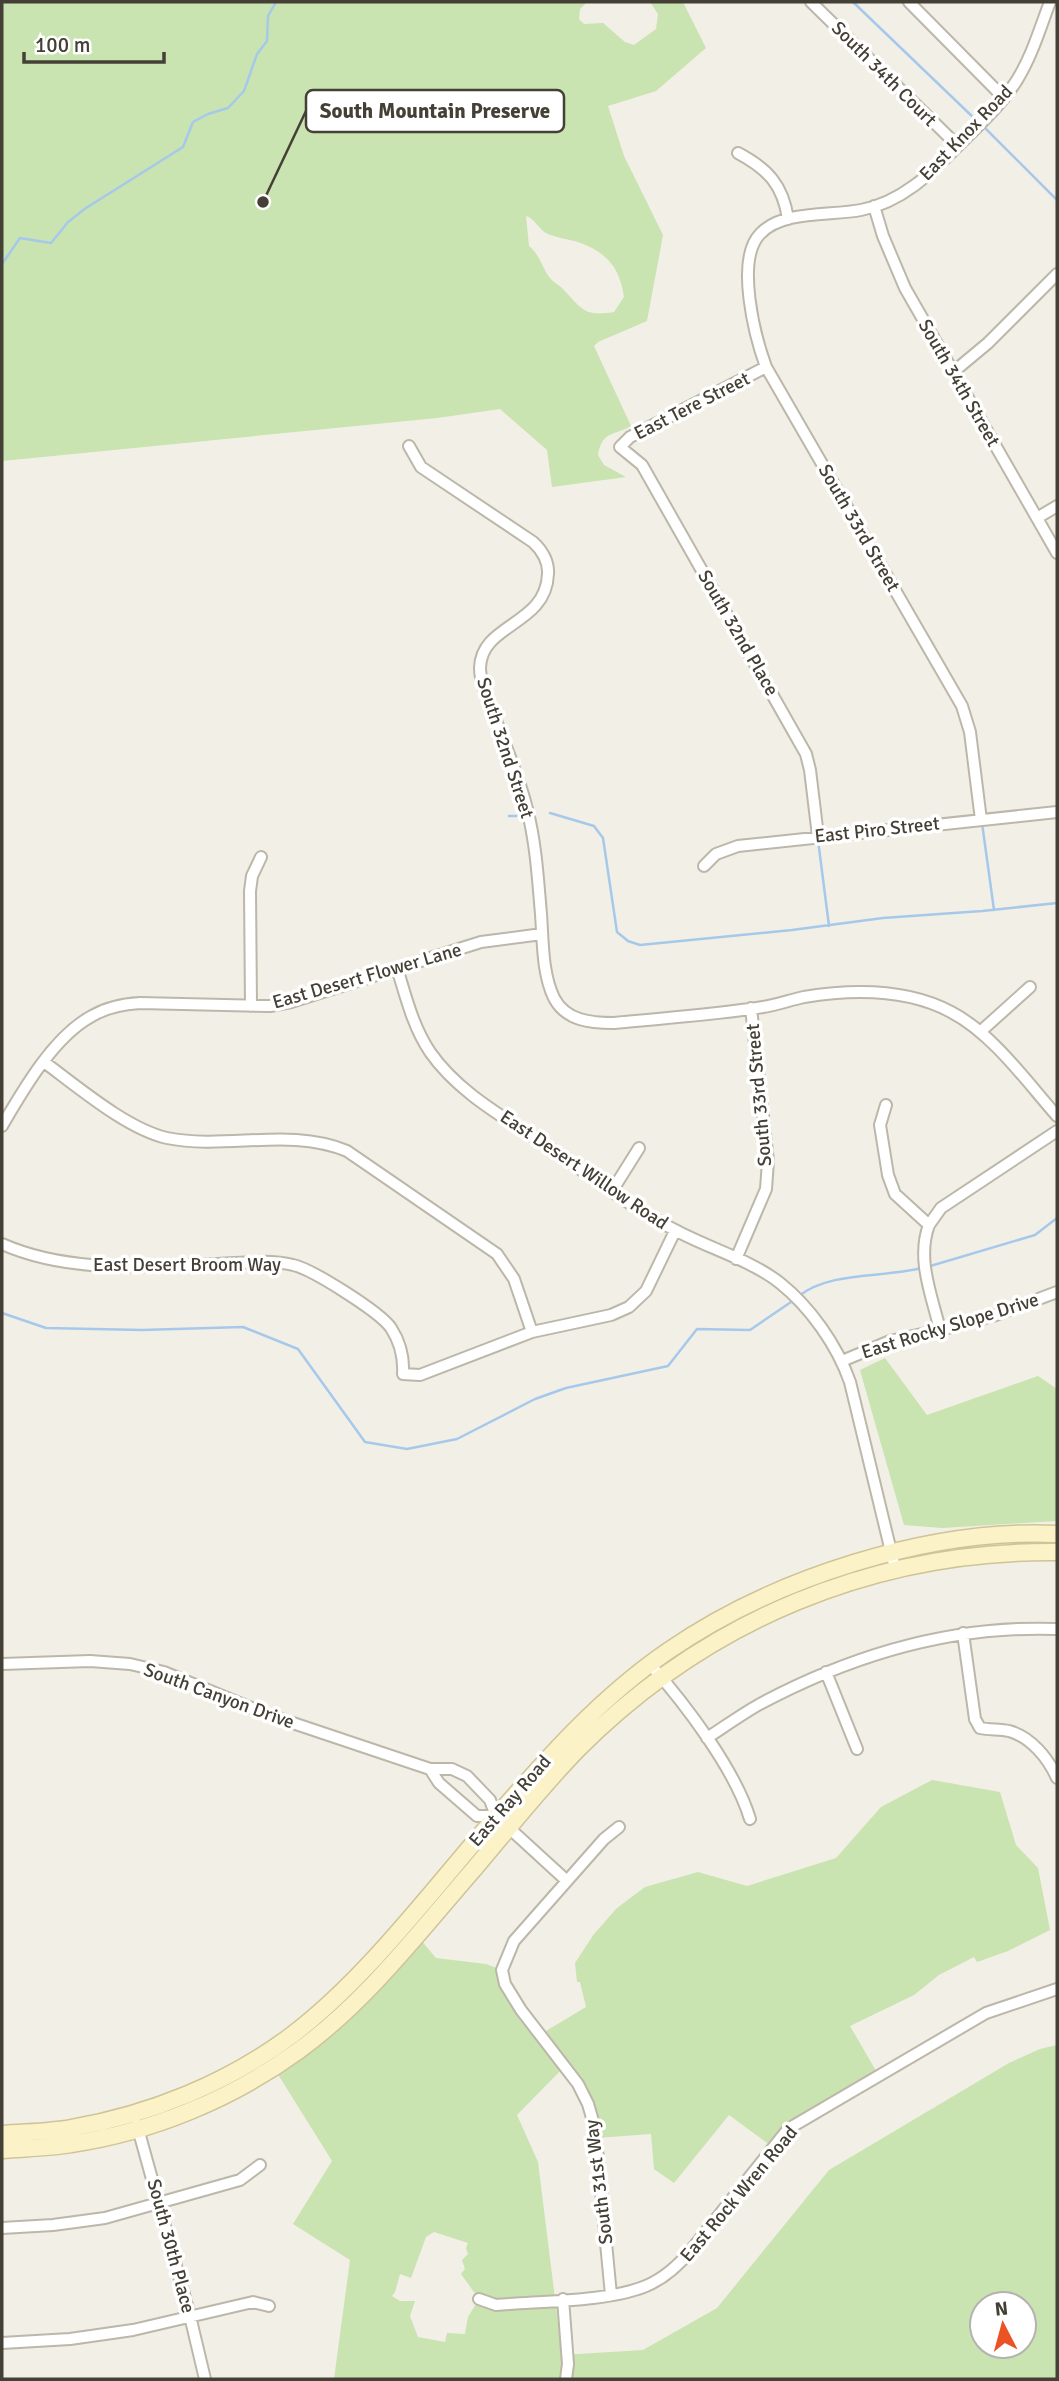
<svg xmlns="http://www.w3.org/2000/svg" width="1059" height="2381" viewBox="0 0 1059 2381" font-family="Signika,sans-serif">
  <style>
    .green { fill: #c9e3b1; fill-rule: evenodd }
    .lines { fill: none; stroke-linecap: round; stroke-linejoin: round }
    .stream { stroke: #a6c9eb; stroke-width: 2.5 }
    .minor-casing { stroke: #bcb7a9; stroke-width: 14 }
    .secondary-casing { stroke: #cfc498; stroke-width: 19 }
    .minor { stroke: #fff; stroke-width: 10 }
    .secondary { stroke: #fbf2c7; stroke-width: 16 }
    .labels { text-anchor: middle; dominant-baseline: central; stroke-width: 7; stroke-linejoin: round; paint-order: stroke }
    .street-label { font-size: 19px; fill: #444036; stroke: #fff }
    .leader { fill: none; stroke: #444036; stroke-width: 2.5 }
    .callout-dot { fill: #444036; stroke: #fff; stroke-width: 2.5 }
    .callout { fill: #fff; stroke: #444036; stroke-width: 2.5 }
    .callout-label { font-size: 21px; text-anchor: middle; font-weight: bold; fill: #444036 }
  </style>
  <rect width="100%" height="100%" fill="#f2efe6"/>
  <path class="green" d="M2,2H587L580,9L579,19L584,24L603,23L625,42L634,45L656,29L658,14L650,2H683L706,48L656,91L608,106L624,156L663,235L647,321L598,342L594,346L631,426C613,436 602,431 598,455L604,465L626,477L552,487L547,450L500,409L437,418L2,461ZM526,216C534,218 538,228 546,233C556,238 568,239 578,242C607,252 620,268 624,297L614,312C584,317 582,309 563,289C559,285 554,283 550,278C542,268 540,255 529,246Z
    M885,1358L927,1415L1038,1376L1057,1389V1521L942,1528L904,1525L860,1370Z
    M932,1780L1000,1792L1016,1845L1038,1868L1050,1930L1008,1951L977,1962L974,1957L939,1975L914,1995L850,2026L879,2076L810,2115L774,2148L729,2115L674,2183L654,2169L651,2134L596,2138L595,2128L565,2066L517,2115L538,2162L562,2355L643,2350L717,2308L829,2170L1009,2063L1040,2049L1057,2045V2379H334L350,2260L293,2224L332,2161L269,2060C323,2024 370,1980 420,1939L436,1958L486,1964L502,1970L541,2034L586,2007L580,1982H577L575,1963L594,1934L617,1908L645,1887L698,1872L747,1886L836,1858L881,1807ZM434,2232L468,2243L466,2248L468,2254L462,2260L465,2269L461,2274L479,2299L468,2317L465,2334L447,2333L445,2342L418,2337L410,2316L415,2301H400L392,2296L395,2292L400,2274L411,2278L426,2237ZM982,2304H1024V2346H982Z"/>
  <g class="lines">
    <path class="stream" d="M853,2L977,121
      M982,125L1057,200
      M2,264L20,238L51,243L68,222L86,208L183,147L193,122L208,114L228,108L244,91L257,54L267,41L268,16L276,2
      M550,813L594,826L603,838L617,932L628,941L640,945L792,930L883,918L982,911L1057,903
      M509,816H517
      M982,823L994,910
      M818,840L829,926
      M927,1267L1035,1235L1057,1218
      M799,1296C830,1271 884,1278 921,1268
      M2,1313L46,1328L142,1330L243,1327L298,1349L365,1442L407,1449L457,1439L535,1399L566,1388L668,1366L697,1329L750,1330L794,1300"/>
    <g class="minor-casing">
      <path id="minor" d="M811,2L958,146
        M909,2L1004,98
        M738,153C768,169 783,185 788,219
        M874,206L883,236L905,288L1057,553
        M766,367L630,437L620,447L642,465L806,754L810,770L818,836
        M952,373L988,343L1057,274
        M409,446L421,467L533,542C542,550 549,562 548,574C546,626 481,623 480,668C480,681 487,697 492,709C503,742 519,775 527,809C536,843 538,880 541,914C543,941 542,973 554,998C566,1021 591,1023 614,1023C663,1018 714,1015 763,1007C777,1005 790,1000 804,997C853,989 906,988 951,1012C992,1033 1027,1082 1057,1116
        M1037,518L1057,506
        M981,820L970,732L962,706L766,367C755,337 735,260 760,234C782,210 830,216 861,210C903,202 932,172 961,143C981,123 1002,104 1017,80C1032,56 1040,28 1050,2
        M704,866L716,854L738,846L1057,812
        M397,968C406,997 413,1027 430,1052C459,1094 509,1120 550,1148C591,1176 631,1208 675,1230C708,1248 751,1260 780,1283C810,1307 837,1345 850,1382L895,1568
        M251,1006L250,891L252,876L261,857
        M980,1032L1030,987
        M44,1062C78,1087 127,1129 167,1138C227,1150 289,1127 347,1151L497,1254L514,1279L532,1332
        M886,1105L880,1125L888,1175L895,1194L929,1225C916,1259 932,1296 940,1330
        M2,1126C23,1090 54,1036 92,1016C107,1007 123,1004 140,1003L270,1006L291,1002L481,942L542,934
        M612,1191L639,1148
        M929,1225L941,1208L1057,1131
        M2,1244C70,1274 145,1266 218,1264C242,1263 269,1259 293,1265C312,1269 380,1312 391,1328C400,1342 404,1358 403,1374L420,1375L532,1332L611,1315L629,1307L646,1291L675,1231
        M736,1259L766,1189L768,1161L751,1008
        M842,1361L890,1341L940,1330L996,1315L1057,1292
        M963,1633L975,1719L980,1728C990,1730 1000,1729 1009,1731C1031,1737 1048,1758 1057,1778
        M2,1664L90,1661L130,1664L164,1672L266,1714L430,1769H452L467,1776L490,1800L496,1816L567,1881
        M650,1664C685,1704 735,1769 750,1819
        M826,1672L857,1749
        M707,1738C724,1727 742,1714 760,1704C852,1655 953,1625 1057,1629
        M430,1769L439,1783L477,1816H496
        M137,2125L190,2316L205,2379
        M2,2228L53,2225L105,2218L240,2180L260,2165
        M611,2295L595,2128L588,2104L578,2084L521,2010L505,1984L502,1970L514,1941L604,1839L619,1827
        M479,2299L496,2305C539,2301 607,2302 646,2286C665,2278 679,2265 692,2249L788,2129L986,2013L1057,1989
        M563,2299L568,2364L566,2379
        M2,2343L70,2339L133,2330L253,2302L269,2306"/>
    </g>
    <g class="secondary-casing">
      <path id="secondary" d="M2,2134C25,2132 49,2132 71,2128C149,2115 228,2083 292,2035C367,1978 433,1889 495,1818C548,1757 601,1697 668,1651C774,1578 929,1528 1057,1534
        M2,2150C25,2148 48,2148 71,2144C152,2132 232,2099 298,2051C366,2002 419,1932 474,1869C508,1829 541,1787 578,1749C707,1620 874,1550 1057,1552"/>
    </g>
    <use href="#minor" class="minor"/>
    <use href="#secondary" class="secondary"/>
  </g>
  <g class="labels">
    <g class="street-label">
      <text transform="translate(884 74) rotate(45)">South 34th Court</text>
      <text transform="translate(966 133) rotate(-46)">East Knox Road</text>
      <text transform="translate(959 383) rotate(60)">South 34th Street</text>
      <text transform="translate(692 406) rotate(-27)">East Tere Street</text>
      <text transform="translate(859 528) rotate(60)">South 33rd Street</text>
      <text transform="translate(738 633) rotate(60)">South 32nd Place</text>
      <text transform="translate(505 748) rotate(72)">South 32nd Street</text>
      <text transform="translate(877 830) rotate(-6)">East Piro Street</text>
      <text transform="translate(367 976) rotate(-16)">East Desert Flower Lane</text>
      <text transform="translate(759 1095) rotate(-95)">South 33rd Street</text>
      <text transform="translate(584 1170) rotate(34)">East Desert Willow Road</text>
      <text x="187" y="1265">East Desert Broom Way</text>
      <text transform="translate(950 1326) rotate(-17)">East Rocky Slope Drive</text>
      <text transform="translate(219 1696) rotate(20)">South Canyon Drive</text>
      <text transform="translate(510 1801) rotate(-49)">East Ray Road</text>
      <text transform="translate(599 2182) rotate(-97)">South 31st Way</text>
      <text transform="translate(739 2194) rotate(-50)">East Rock Wren Road</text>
      <text transform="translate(171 2246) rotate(75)">South 30th Place</text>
    </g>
  </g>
  <path class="leader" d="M263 202L306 111"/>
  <circle class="callout-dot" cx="263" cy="202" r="7"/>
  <rect class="callout" x="306" y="90" width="258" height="42" rx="7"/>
  <g class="callout-label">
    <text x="435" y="118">South Mountain Preserve</text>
  </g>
  <rect width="1059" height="2381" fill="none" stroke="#444036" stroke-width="7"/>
  <g transform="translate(1003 2325) rotate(354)"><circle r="33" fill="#ffffff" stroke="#b4b3af" stroke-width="2"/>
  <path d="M0-5L12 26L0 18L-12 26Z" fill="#eb5224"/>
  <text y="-10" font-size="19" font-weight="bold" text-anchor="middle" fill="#444036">N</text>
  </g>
  <path d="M24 52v10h140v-10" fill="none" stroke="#444036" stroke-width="3.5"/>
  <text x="35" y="52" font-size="21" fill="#444036" stroke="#ffffff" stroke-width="5" paint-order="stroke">100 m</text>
</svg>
